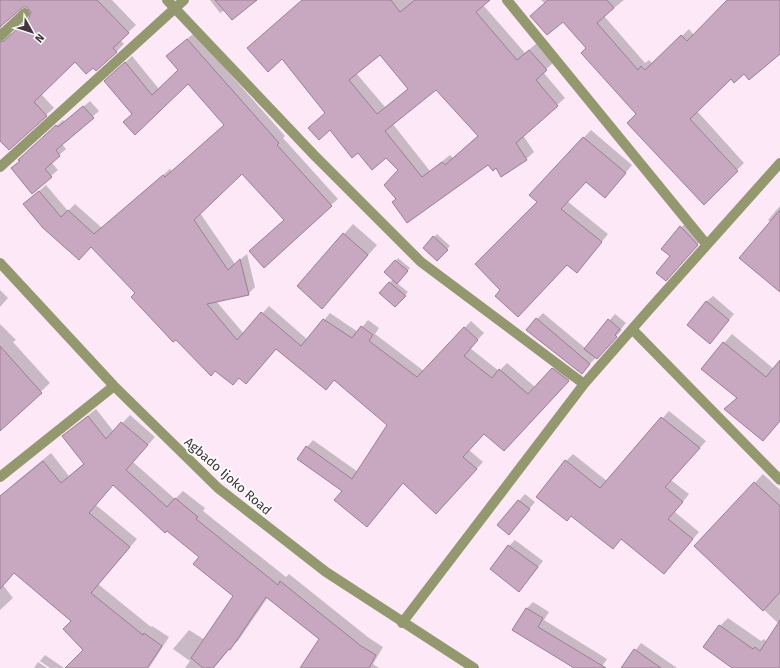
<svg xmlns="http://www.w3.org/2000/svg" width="780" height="668" viewBox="0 0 780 668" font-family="'Fira Sans',sans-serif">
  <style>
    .shadow { fill: #0003; fill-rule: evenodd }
    .building { fill: #c8a8c0; stroke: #9c7e95; fill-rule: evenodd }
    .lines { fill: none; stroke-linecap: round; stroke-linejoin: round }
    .minor { stroke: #94986e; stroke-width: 10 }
    .labels { text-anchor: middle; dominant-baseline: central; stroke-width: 4; stroke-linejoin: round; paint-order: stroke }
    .street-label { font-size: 13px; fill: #42353f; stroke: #fcfcfc }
  </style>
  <rect width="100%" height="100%" fill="#fce8f7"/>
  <path class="shadow" d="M0,0H112L136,25L120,40L124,44L116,52L93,66L75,61L41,94L54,108L46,115L0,139ZM27,6L33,12L31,17L13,33L6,35L1,29L2,24L20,7Z
    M210,0H255L225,10L220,13Z
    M302,0H488L483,5L525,53L537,43L554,62L543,72L565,98L523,135L534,152L526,159L496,167L488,164L396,199L399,170L386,157L358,152L326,113ZM380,54L409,88L385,107L356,73ZM437,88L479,135L453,158L450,155L430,171L392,123Z
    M541,0H624L604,16L645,63L649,60L653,64L689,29L694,35L728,0H780V53L744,73L731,77L697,111L744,163L704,203L587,48L563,20Z
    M194,33L285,136L283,138L338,199L331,205L285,220L242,172L200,213L235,264L247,254L255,287L248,294L216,301L244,334L269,306L308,340L330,313L358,332L368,320L379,328L375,334L424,371L471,321L484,333L470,348L499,371L507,363L535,387L559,362L575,374L510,443L485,432L469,450L483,462L442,506L403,483L344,490L307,447L313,440L358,472L389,425L334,380L277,348L253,376L136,293L92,246L31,198L46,185L68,211L75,204L102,228L170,169L172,171L225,125L188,82L133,114L112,75L132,56L159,89L179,70L174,50Z
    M90,101L99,111L62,144L66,149L51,162L58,170L51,176L21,161L26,153L63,120L65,122Z
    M591,130L632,165L612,189L586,181L567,201L608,234L584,264H567L502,290L538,202L530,195Z
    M780,206V291L771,222L768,220Z
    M687,221L703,238L672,274L671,256L663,249Z
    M353,224L377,245L331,298L298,286Z
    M437,234L450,246L437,260L424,248Z
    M398,258L410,268L397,283L408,292L395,306L380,293L393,279L396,261Z
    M0,290L8,298L0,307Z
    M713,296L734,314L716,336L706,302Z
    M543,313L585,348L615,314L626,323L621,329L622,330L588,366L537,319Z
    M0,324L16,340L13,342L50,383L0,430Z
    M732,334L774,369L780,362V421L763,440L725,408L738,397L724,343Z
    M96,409L114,432L130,415L155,437L133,462L175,499L183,491L205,508L203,511L286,577L289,574L369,638L383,647L373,664L379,668H301L320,639L268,597L238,641L230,648L214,668H185L190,661L173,649L189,630L205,640L234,596L200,556L113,484L96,505L137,539L98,584L151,627L152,626L169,637L149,668H75L85,649L73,621L15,572L0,569V497L16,482L51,453L69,476L84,463L63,436Z
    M669,411L706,441L671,480L689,494L675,512L699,532L664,573L566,461L573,454L607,481Z
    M763,474L780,490V668H734L720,626L728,618L761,641L764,639L767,642L779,624L696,546Z
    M525,494L535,502L515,527L498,525Z
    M515,540L543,561L519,591L509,546Z
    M0,581L13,598L0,610Z
    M533,602L549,612L544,620L607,659L601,668H576L513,630L527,608Z
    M641,643L677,668H622Z
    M45,655L64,668H50L40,661Z
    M38,662L47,668H34Z"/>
  <path class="building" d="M0,0H97L129,33L113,48L117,52L96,71L93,68L86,74L75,62L34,102L47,116L9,150L0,141V42L4,41L29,18L31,12L27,7H23L0,27Z
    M215,0H257L232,20Z
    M302,0H391L400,12L415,0H490L476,12L517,60L529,50L547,70L536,80L558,106L516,143L527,160L501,177L496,168L493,171L488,165L407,223L392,202L396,199L384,185L398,170L386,158L372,170L358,153L352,158L330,130L319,140L308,128L325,113L282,59L268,72L247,48ZM380,55L408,89L377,114L349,80ZM436,90L478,136L445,165L442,162L422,177L385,131Z
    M548,0H607L614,8L597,23L638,70L641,66L645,70L681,35L687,41L727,0H780V54L749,80L744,74L734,83L731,79L690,119L738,171L704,205L627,123L636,114L581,53L586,48L563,22L547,35L530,16Z
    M187,39L279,143L277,145L332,206L264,268L249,251L284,220L242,174L194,220L228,270L240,259L249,295L207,304L237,340L261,312L301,346L323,319L352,338L361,326L373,335L369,341L417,377L464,327L478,340L464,356L492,378L499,369L528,394L552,368L569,381L504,451L484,434L463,457L477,469L436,514L403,483L367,527L334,500L342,491L297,459L306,446L352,479L387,425L334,380L326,390L276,349L246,384L239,378L233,385L215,371L211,376L176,340L173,342L131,297L135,293L91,247L79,260L43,228L23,204L39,191L61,217L68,210L94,234L163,175L165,177L224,125L188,84L135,135L123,122L132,114L104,81L125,62L152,95L178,70L166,56Z
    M83,106L94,118L56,150L60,156L45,169L52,177L32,194L11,168L20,161L18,160L56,125L58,127Z
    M583,137L626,173L605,198L586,182L561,209L602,242L577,273L567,265L518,317L495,296L500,290L475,264L537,202L529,195Z
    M780,210V292L739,258Z
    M680,226L698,245L666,281L656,273L670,256L661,249Z
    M343,233L368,255L322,309L297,286Z
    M433,236L448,250L437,261L423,248Z
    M395,260L408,271L397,284L384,272Z
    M389,282L406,296L395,307L379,293Z
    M706,301L729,320L710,344L687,325Z
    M536,318L590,364L582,374L526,330Z
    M608,319L620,329L615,335L617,337L597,359L584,349Z
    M723,342L766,377L780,360V421L763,441L724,409L737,398L701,369Z
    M0,346L42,393L0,431Z
    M88,416L106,439L121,422L148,445L126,470L167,507L175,498L198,517L196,519L278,585L280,581L361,646L376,655L369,668H300L319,639L266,597L230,650L229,649L213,668H203L191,658L233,596L193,564L199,557L167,531L165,533L113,485L89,513L130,547L91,593L143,635L144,633L162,646L147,668H65L83,650L63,629L71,621L14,573L0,589V496L43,461L61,483L84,464L62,436Z
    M661,417L700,448L665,487L683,502L668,519L693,539L664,574L621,539L613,549L571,516L567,521L536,497L565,460L600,488Z
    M754,482L780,506V592L763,611L694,546Z
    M518,500L530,509L509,535L497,525Z
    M508,545L538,567L519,592L490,569Z
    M526,608L543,618L538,627L606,668H574L512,630Z
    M780,620V668H732L703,647L719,625L753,649L755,647L760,651Z
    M634,649L661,668H621Z"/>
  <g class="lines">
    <path class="minor" d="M167,0L314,155L421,262L584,384
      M507,0L707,245
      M0,36L25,13
      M0,167L184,0
      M0,263L114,386L218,488L326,572L474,668
      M632,329L780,480
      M0,477L114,386
      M402,623L584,384L647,312L780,163"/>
  </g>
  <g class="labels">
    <g class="street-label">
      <text transform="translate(228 476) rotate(41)">Agbado Ijoko Road</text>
    </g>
  </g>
  <g transform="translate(32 32) rotate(129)" stroke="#fcfcfc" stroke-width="3" paint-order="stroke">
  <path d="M0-3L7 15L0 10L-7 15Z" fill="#42353f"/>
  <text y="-6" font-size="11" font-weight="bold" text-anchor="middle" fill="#42353f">N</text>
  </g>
</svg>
